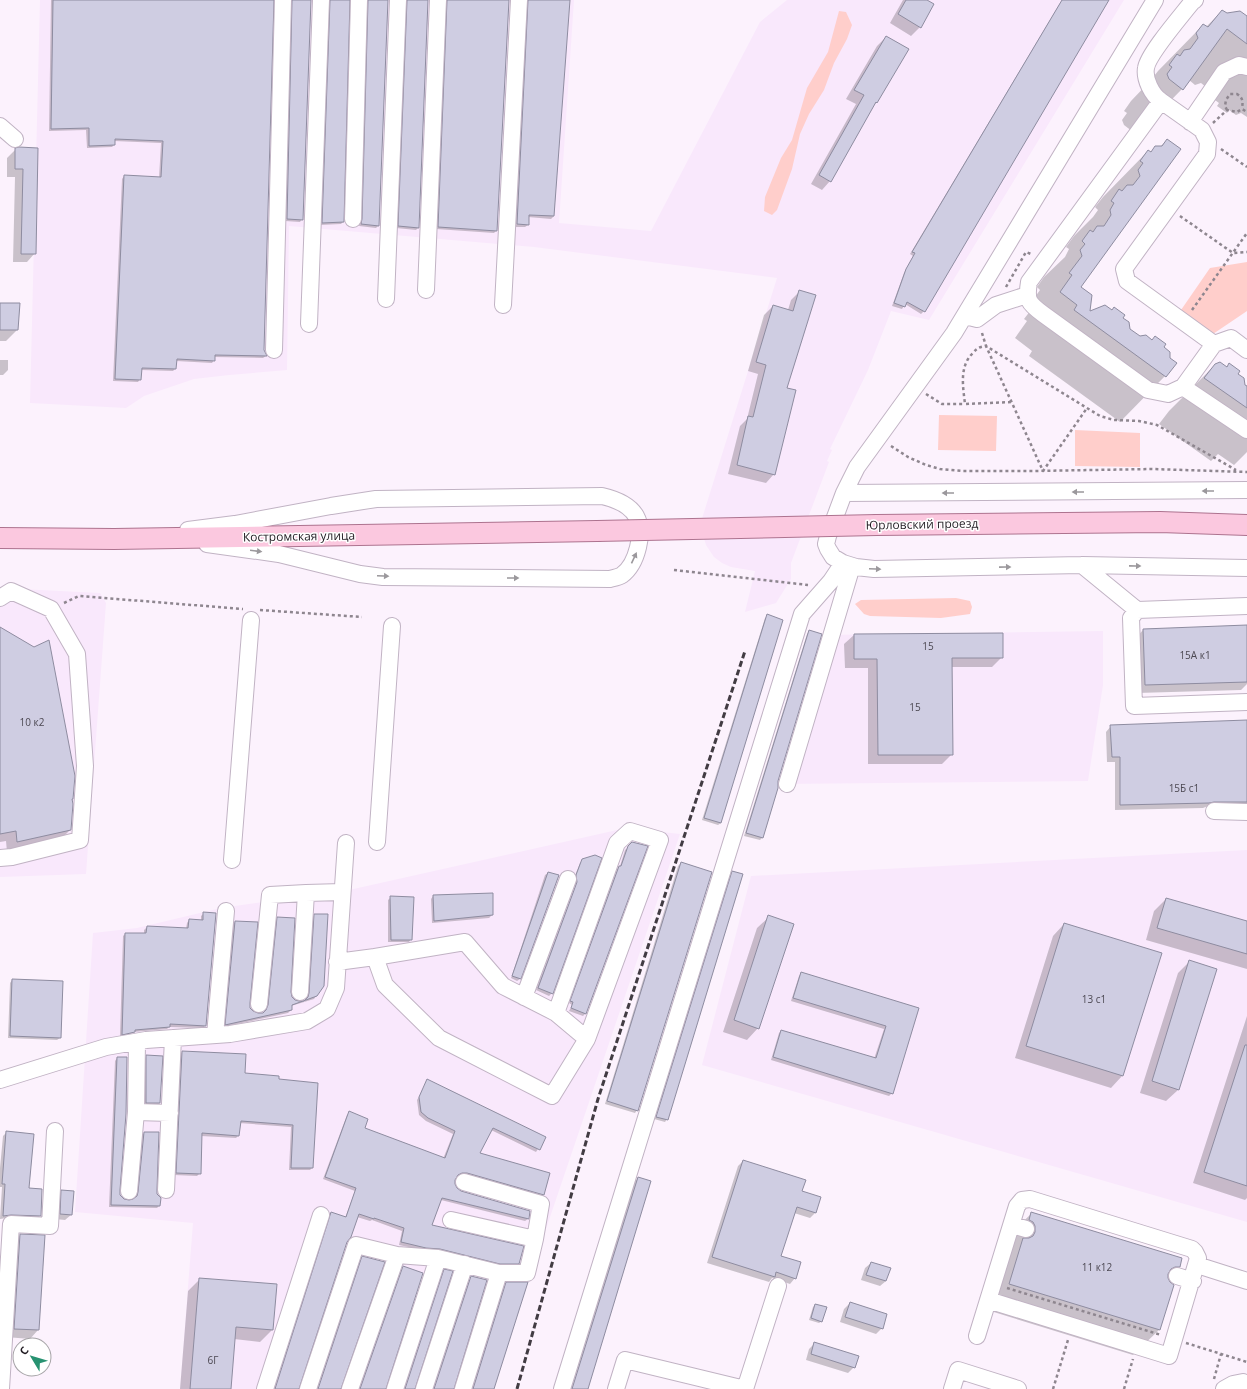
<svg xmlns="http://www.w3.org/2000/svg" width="1247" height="1389" viewBox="0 0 1247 1389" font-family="'Open Sans',sans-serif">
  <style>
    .built { fill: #f9e8fc }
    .green { fill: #ffcecb }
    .shadow { fill: #0003 }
    .building { fill: #cfcde2; stroke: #8e8ca0 }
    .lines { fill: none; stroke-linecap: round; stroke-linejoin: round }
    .minor-casing { stroke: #c1b3c4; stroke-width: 18 }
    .major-casing { stroke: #ad738f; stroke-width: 22 }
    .path { stroke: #8e868f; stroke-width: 2.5; stroke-dasharray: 3 3; stroke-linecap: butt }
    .minor { stroke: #fff; stroke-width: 16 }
    .major { stroke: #fbc8df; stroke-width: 20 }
    .rail { stroke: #423c43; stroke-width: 3; stroke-dasharray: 6 3; stroke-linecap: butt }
    .major-bridge-casing { stroke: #ad738f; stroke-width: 22; stroke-linecap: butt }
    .major-bridge { stroke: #fbc8df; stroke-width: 20 }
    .oneway { fill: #9b989c }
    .labels { text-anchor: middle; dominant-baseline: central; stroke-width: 3; stroke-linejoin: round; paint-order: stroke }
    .number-label { font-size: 10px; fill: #4c4852 }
    .street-label { font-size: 12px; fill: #211b22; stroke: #fff }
  </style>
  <rect width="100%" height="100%" fill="#fcf2fd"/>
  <path class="built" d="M40,0H574L559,223L651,231L760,22L787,0H1124L929,320L891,311L868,370L830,449L832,450L827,461L829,462L791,563V579L776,603L745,612L755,571L731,567L722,563L714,557L706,545L700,525L777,278L534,247L289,226L287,370L229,375L194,379L144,396L126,408L30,403Z
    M0,588L100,593L106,603L86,874L0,877Z
    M1103,631V685L1088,781L780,784L824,635Z
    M626,828L680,834L529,1279L494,1389H180L193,1223L75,1212L93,933L137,928L221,908L349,890Z
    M1247,850V1222L702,1065L751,876Z"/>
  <path class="green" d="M839,11L846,12L852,25L847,39L834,63L824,90L809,114L800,134L792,169L777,210L772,215L764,211L765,197L781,158L792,140L807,88L828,52Z
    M1247,262V311L1213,334L1181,310L1210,268Z
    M939,415L997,416L996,451L938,450Z
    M1075,430L1140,433V467L1075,466Z
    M956,598L970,601L972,607L970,614L941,618L870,616L864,614L855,604L861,600Z"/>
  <path class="shadow" d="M51,0H272L264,350L266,356L263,358L214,357V360L212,363L176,361L175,369L173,371L141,370L140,379L138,382L113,381L122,179L124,176L159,178L161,143L114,141V145L112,147L87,148L86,130L49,131Z
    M290,0H311L302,219L300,222L285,221Z
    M328,0H348L343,222L341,224L320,225Z
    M365,0H387L378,226L376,228L359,226L360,223Z
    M405,0H427L418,228L416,230L396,228Z
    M445,0H508L496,231L494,233L436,229Z
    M526,0H569L554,216L551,219L528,217V225L525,227H515Z
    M903,0H925L920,27L911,36L890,23Z
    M1062,0H1108L924,311L921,314L905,304L902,309L892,306L904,273L913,256L910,254Z
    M1222,11L1227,15L1247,17V117L1241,113L1236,115L1229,110L1227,113L1217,106L1219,103L1212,98V92L1201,83L1195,85L1189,80L1182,89L1137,135L1124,125L1122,120L1127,113L1124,111L1131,101L1151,80L1158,71L1203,25L1206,27Z
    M886,37L907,49L876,103L872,107L830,181L822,190L811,184L856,104L846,99L877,46Z
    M1167,140L1080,287L1088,312L1122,318L1129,329L1140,338L1162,348L1165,376L1120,422L1029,356L1032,351L1015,338L1027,321L1024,319L1037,302L1035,297L1040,290L1037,287L1044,277L1065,257L1069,249L1066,247L1074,236L1093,217L1098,210L1095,207L1103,197L1148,151L1150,153L1156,147H1160Z
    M16,149H37L35,253L27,262H13L15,177H7V158Z
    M800,291L774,474L766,483L728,474L740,426L747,419L758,374L748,371L764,315L773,306L788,310L791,300Z
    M0,304L17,330L6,341H0Z
    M0,360H8V370L3,375H0Z
    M1215,365L1226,367L1229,365L1244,386L1247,388V452L1234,465L1218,454L1211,461L1159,424L1169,411Z
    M768,616L721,823L718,825L702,820L765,618Z
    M1247,626V684L1241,690L1137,693L1135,639L1143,630Z
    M0,630L71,800L70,830L60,840L7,852L6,841L0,842Z
    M809,631L777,781V787L762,838L760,840L744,836L807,634Z
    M854,635L1002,657L992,667H951L952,754L942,764H868V668H845L844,644Z
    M1247,721V808L1208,806L1203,808L1115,810V762H1107L1106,732L1111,726Z
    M633,843L646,847L585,1014L583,1016L569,1011L572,1005L569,1003L617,869L620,866L625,850Z
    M583,860L552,993L549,996L536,990L575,886L574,878L580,863Z
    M681,863L637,1110L635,1113L605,1104L678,866Z
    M733,872L667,1119L665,1122L654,1119L730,875Z
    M548,873L558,876L520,979L517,981L511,978L545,875Z
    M433,896L492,915L489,918L432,923L431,899Z
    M391,897L411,939L409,942H388V900Z
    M1166,899L1247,922V969L1146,940L1154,911Z
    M204,913L205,1026L203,1028L169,1027L167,1029L133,1032L131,1034L120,1036L123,936L125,934H144V930L147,927L186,929L187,923L189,920L201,921V916Z
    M315,915L316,996L314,999L291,1006V1010L288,1013L223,1027L232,925L235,922L249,1008L253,1012L263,1014L266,1008L275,920L278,918L291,997L294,1001L300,1002L305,1001L307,996L312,917Z
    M769,917L758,1028L747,1040L723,1032L757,928Z
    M1064,924L1160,954L1122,1076L1111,1088L1015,1058L1053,936Z
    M1190,961L1178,1090L1166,1101L1140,1093L1178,973Z
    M801,973L917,1008L892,1093L889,1096L771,1060L779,1033L781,1031L874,1059L884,1029L791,1001L799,976Z
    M12,980L60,1038L57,1040L8,1038L10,983Z
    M1247,1016V1198L1245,1200L1193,1183Z
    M182,1052L244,1074L278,1080L312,1168L310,1170H289L291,1127L239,1123L238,1136L236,1138L201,1136L200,1173L197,1176L174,1175L180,1054Z
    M147,1056L160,1103L157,1105H144V1059Z
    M117,1058L119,1195L123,1200L128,1201L135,1199L136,1195L142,1135L144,1133L159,1206L157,1208L109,1207L115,1061Z
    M428,1081L545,1138L536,1152L491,1130L479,1154L543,1194L540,1197L464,1175H458L455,1177L454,1185L457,1190L528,1219L525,1221L441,1200L431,1226L519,1263L516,1266H497L399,1245L402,1231L372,1220L370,1221L357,1217L346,1242L298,1389H274L329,1216L332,1213L345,1218L355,1191L323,1179L347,1115L350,1113L363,1129L443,1159L453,1134L426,1121L419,1115L417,1100Z
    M7,1132L28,1189L40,1216L36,1220L7,1218L0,1219L2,1187H0V1168L3,1136Z
    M743,1161L801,1192L820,1198L815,1213L810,1218L794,1213L780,1257L795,1278L790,1284L772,1278L769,1282L707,1263L738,1166Z
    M638,1178L586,1389H571L635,1181Z
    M62,1191L71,1215L65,1220L55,1219L56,1196Z
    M1032,1213L1179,1266L1167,1278L1173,1285L1159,1330L1133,1355L984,1309L1006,1238Z
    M20,1235L38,1330L30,1339L6,1337L12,1244Z
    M363,1257L340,1389H317L360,1260Z
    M871,1263L886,1281L880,1286L861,1280L865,1268Z
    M403,1267L385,1389H359L401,1270Z
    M445,1270L414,1389H404L442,1273Z
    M471,1277L453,1389H433L469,1280Z
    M200,1279L272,1330L260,1342L234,1339L230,1389H180L188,1291Z
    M506,1284L493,1389H472L504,1286Z
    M850,1303L882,1328L876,1334L840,1322L844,1309Z
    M815,1305L822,1321L819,1323L809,1320L813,1307Z
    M815,1343L854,1367L848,1373L806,1360L809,1349Z"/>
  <path class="building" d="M53,0H274L264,350L267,356L215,355V361L177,359L176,369L142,368L141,380L115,379L124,175L161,177L163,141L115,139V145L89,146V128L51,129Z
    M292,0H311L303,220L287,219Z
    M330,0H350L344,222L322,223Z
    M368,0H388L379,226L361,224L362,219Z
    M407,0H428L419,228L398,226Z
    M447,0H509L497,231L438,227Z
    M528,0H570L554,216L529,215V225L517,224Z
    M906,0H927L934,4L921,28L898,14Z
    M1062,0H1109L925,312L907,302L905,307L894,303L906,269L915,253L912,252Z
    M1222,10L1227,13L1240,11L1247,16V44L1227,29L1183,90L1169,79L1167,74L1172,67L1169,65L1177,54L1180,56L1184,50L1190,49L1198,38L1196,33L1203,24L1208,27Z
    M886,36L909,49L877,103L876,102L831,182L819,175L864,95L854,90Z
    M1167,139L1181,149L1081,287L1092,295L1090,311L1105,305L1112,310L1114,307L1125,315L1123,318L1129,322L1130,329L1140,336L1146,335L1152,340L1155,336L1166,344L1164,347L1170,352V358L1177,363L1166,377L1074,310L1077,305L1060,292L1072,275L1069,273L1082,256L1080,250L1085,244L1082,241L1090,230L1093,232L1097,226H1104L1111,215L1110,210L1114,203L1111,201L1119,189L1122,191L1127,185H1133L1140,176L1138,170L1143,163L1140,161L1148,150L1151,152L1155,146H1162Z
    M19,147L38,148L36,254H21L23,169H15V148Z
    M799,290L816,295L787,388L796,390L775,475L737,465L748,416L753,417L766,365L756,362L773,305L793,311Z
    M0,303H20L18,330H0Z
    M1220,362L1227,367L1229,363L1240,371L1238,374L1244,378L1245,385L1247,386V408L1204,378L1215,364Z
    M767,614L783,620L721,823L704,818Z
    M1247,625V682L1145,685L1143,629Z
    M0,627L34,647L49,640L75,776L73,799H72L73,804L71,830L17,842L16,831L0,834Z
    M809,630L822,634L778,781V788L763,838L746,833Z
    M1003,633V658H952L953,755H878L877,659H854V634Z
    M1247,720V802H1214L1209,803L1120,805V757H1112L1110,725Z
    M632,842L648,846L586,1014L571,1008L573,1002L570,1001L619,866H621L628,846Z
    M595,855L602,858L553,994L538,988L577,882L576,875L582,859Z
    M681,862L712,872L638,1111L607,1101Z
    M732,871L743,874L668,1120L656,1117Z
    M548,872L559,875L521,979L512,976Z
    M493,893V915L434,921L433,895Z
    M390,896L414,897L412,940H391Z
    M1166,898L1247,921V954L1157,928Z
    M203,912L216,913L206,1026L170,1024V1027L135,1030V1032L122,1035L125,933H146L147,926L188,928L189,919L203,920Z
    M314,914H328L324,986L317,996L292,1005V1010L225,1025L235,921L258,922L250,1003V1008L253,1011L258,1013H263L266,1010L268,1005L277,917L295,918L291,992L292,997L295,1000L299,1001H304L308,997L309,993Z
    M768,915L794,924L759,1029L734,1020Z
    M1064,923L1162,953L1123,1076L1026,1046Z
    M1189,960L1217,969L1179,1090L1152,1081Z
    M801,972L919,1008L893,1094L773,1057L781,1030L876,1058L886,1026L793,998Z
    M12,979L63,981L61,1038L10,1036Z
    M1245,1045H1247V1186L1204,1172Z
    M182,1051L246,1054L245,1073L279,1076V1079L318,1083L313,1168H291L293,1125L241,1121L239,1136L202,1133L201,1174L176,1173Z
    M146,1055L163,1056L160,1103H146Z
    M117,1057H127L126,1114L120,1190V1195L124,1199L129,1200L133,1199L137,1196L138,1192L144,1132H159L157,1190V1194L161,1198L160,1206L111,1205Z
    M427,1079L546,1137L540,1150L493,1128L480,1153L550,1173L544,1195L467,1173H462L458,1175L455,1180V1184L457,1188L461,1191L530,1211L529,1219L442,1198L432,1225L524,1246L519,1264H500L440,1249L426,1248L401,1242L404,1228L374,1218V1219L359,1214L351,1237L347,1242L299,1389H275L331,1212L346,1217L356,1188L325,1177L349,1111L368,1119L365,1128L445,1158L455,1131L428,1118L421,1112L419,1097Z
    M6,1131L34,1134L29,1188L42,1189L41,1216L11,1215L3,1216L5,1184H2Z
    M743,1160L806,1180L802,1191L821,1197L816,1213L797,1207L781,1256L801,1262L796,1279L776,1272L775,1277L712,1257Z
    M638,1177L651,1181L588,1389H572Z
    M61,1190L74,1191L72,1215L60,1214Z
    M1031,1212L1182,1258L1180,1267H1175L1171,1269L1168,1274V1278L1170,1282L1174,1285L1160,1330L1009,1284L1023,1238H1029L1033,1236L1035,1232V1226L1033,1222L1029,1220Z
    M20,1234L45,1235L39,1330L14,1329Z
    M362,1256L385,1262L341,1389H318Z
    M871,1262L891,1268L886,1281L866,1275Z
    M403,1266L423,1273L386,1389H360Z
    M444,1269L453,1271L415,1389H405Z
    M471,1276L487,1280L454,1389H434Z
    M199,1278L277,1284L273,1330L236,1327L231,1389H190Z
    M506,1282H528L494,1389H473Z
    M850,1302L887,1314L883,1329L845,1317Z
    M815,1304L827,1307L822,1322L811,1318Z
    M814,1342L859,1356L855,1368L811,1354Z"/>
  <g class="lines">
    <g class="minor-casing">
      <path id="minor" d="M1155,0L954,333L857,467L844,493L828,536L826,544L828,549L833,557L843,563L856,567L874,569L1082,565L1247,568
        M1161,101C1152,95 1144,79 1146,68C1148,54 1182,15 1192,2L1195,0
        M1190,122L1224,72L1239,65L1247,67
        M0,126L15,139
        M353,219L359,0
        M426,290L438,0
        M386,299L398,0
        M503,305L519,0
        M965,316L977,319L996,305L1027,295
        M309,324L321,0
        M1214,344L1127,281L1124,269L1207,154L1208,142L1202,130L1161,101L1029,282C1026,300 1028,303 1043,314L1148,390L1168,394L1183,387L1214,344L1231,338L1247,350
        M274,350L283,0
        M1183,387L1247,430
        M844,493L1247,490
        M188,530L235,524L331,506L376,499L602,496C615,499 629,504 636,516C645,532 637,564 622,575C619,577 614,578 610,579L383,577L360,574L279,554L207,544
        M1082,565L1137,610L1247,606
        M0,598L11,591L51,609L77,654L85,766L80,840L12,857L0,858
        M1137,610L1131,618L1134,706L1247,702
        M787,784L852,566
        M1214,811L1247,812
        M377,842L392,626
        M232,860L251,620
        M337,962L375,957L385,985L439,1038L552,1096L587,1039L556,1013L503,986L465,942L375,957
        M300,992L306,893L342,892
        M524,997L568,879
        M259,1004L270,895L306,893
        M556,1013L617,843L630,831L660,840L587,1039
        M215,1035L226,911
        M137,1042L136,1112L170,1113
        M0,1080L106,1047L146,1040L230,1034L307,1021L327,1009L336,988L346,843
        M464,1182L541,1204L535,1239
        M166,1190L173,1038
        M129,1191L136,1112
        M451,1220L535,1239L527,1273H499
        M1012,1225L1026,1229
        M438,1258L499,1273L463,1389
        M1197,1265L1247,1281
        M1177,1276L1193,1281
        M977,1336L1017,1206L1022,1200L1030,1199L1192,1249L1195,1252L1198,1258L1169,1356L988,1300
        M1,1389L11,1224L50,1226L55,1131
        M265,1389L321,1215
        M308,1389L356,1245L397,1255L350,1389
        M395,1389L438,1258L397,1255
        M424,1389L465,1264
        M562,1389L802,614L831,581L843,563
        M616,1389L625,1360L745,1389
        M745,1389L778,1286
        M952,1389L958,1370L1018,1389
        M1224,1389L1233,1384L1243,1382"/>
    </g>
    <g class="major-casing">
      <path id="major" d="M877,525L1160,522L1247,525
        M0,538L114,539L597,531"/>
    </g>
    <path class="path" d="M1227,110L1225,106L1226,100L1230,94H1237C1243,98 1243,101 1242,109
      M1213,123L1227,110L1237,112L1242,109L1247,112
      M1221,149L1247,167
      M1180,216L1233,253L1247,252
      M1006,287L1026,252L1031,254
      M1192,310L1247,233
      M982,333L986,346L1100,416L1114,420L1139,421L1157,425L1236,470
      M926,394L942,404H965
      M1011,402L965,404C963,387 959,366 973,353C977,348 979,347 986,346L1043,471L1087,408
      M891,446L908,457L926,465L940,469L962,471H1034L1152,469L1247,472
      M674,570L808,585
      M64,603L79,596L243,609
      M260,610L362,617
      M1007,1288L1161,1335
      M1186,1343L1247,1362
      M1214,1379L1221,1354
      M1053,1389L1068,1340
      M1124,1389L1133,1359"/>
    <use href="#minor" class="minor"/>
    <use href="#major" class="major"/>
    <path class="rail" d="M517,1389L598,1099L745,651"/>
    <g class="major-bridge-casing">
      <path id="major-bridge" d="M597,531L877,525"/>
    </g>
    <use href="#major-bridge" class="major-bridge"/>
  </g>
  <defs><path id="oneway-solid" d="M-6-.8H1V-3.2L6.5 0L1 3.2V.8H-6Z"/></defs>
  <g class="oneway">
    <use href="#oneway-solid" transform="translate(1208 491) rotate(180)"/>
    <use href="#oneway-solid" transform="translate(1078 492) rotate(180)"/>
    <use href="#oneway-solid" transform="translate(948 493) rotate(180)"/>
    <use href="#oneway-solid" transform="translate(256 551) rotate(7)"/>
    <use href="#oneway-solid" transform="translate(634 558) rotate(-65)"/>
    <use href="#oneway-solid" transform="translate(1135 566) rotate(1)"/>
    <use href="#oneway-solid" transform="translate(1005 567) rotate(-1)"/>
    <use href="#oneway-solid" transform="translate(875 569) rotate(2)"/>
    <use href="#oneway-solid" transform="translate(383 576) rotate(3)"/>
    <use href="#oneway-solid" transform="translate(513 578)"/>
  </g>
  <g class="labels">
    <g class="number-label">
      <text x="928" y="646">15</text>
      <text x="1195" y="655">15А к1</text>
      <text x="915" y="707">15</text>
      <text x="32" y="722">10 к2</text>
      <text x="1184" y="788">15Б с1</text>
      <text x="1094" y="999">13 с1</text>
      <text x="1097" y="1267">11 к12</text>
      <text x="213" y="1360">6Г</text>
    </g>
    <g class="street-label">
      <text transform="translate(922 524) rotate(-1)">Юрловский проезд</text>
      <text transform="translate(299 536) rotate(-1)">Костромская улица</text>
    </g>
  </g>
  <g transform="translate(32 1357) rotate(308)"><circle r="19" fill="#ffffff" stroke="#a6a4a7"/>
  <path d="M0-3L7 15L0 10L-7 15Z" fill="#279271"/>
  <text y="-6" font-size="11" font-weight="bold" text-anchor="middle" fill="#211b22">С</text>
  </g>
</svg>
